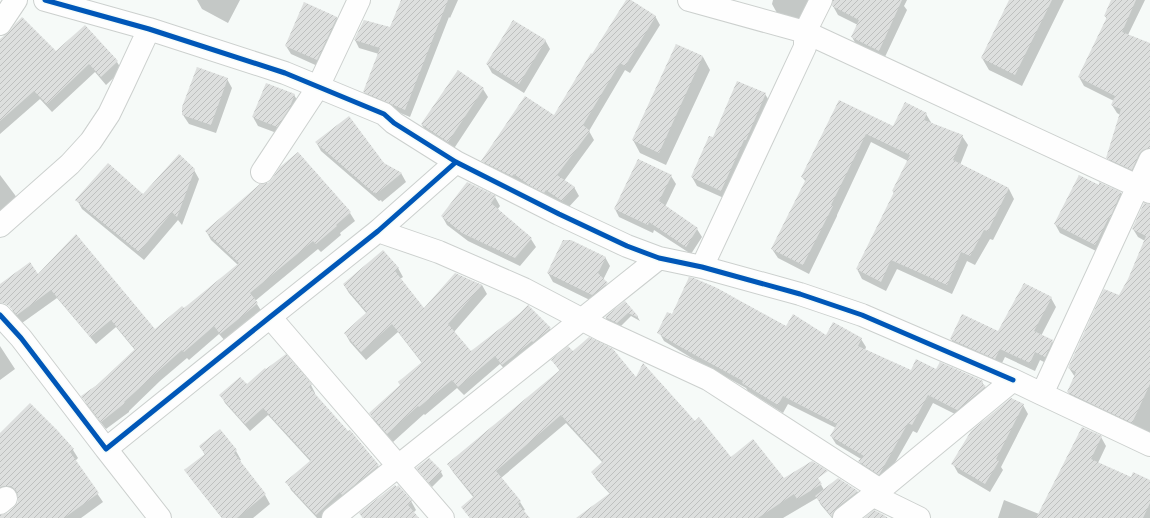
<svg xmlns="http://www.w3.org/2000/svg" width="1150" height="518" viewBox="0 0 1150 518" font-family="Montserrat,sans-serif">
  <style>
    .shadow { fill: #0003 }
    .building { fill: url(#building-hatch) }
    .lines { fill: none; stroke-linecap: round; stroke-linejoin: round }
    .minor-casing { stroke: #ccd0ce; stroke-width: 24 }
    .minor { stroke: #fefefe; stroke-width: 22 }
    .cycleway-casing { stroke: #f4fcf9; stroke-width: 8 }
    .cycleway { stroke: #0057b8; stroke-width: 5 }
  </style>
  <defs>
    <pattern id="building-hatch" width="6" height="6" patternUnits="userSpaceOnUse"><rect width="6" height="6" fill="#dddfde"/><path d="M-1 1l2-2M0 6l6-6M5 7l2-2" fill="none" stroke="#bec0bf"/></pattern>
  </defs>
  <rect width="100%" height="100%" fill="#f6faf8"/>
  <path class="shadow" d="M197,0H240L228,23L202,9Z
    M402,0H458L450,18L449,17L410,117L369,100L364,92L379,54L359,48L355,40L364,21L390,28Z
    M627,0H629L655,16L660,25L630,73L625,70L589,131L594,140L564,181L574,187L579,196L567,209L488,169L483,161L555,116Z
    M773,0H818L800,23L777,13L772,4Z
    M834,0H907L904,6L907,10L884,59L857,46L852,37L858,25L838,15L833,6Z
    M1010,0H1064L1022,86L989,70L982,58Z
    M1113,0H1145L1128,35L1150,44V157L1137,178L1112,166L1108,158L1120,115L1117,113L1112,105L1114,101L1084,86L1079,77L1107,19L1105,16Z
    M337,18L342,26L322,68L291,54L286,46Z
    M0,40L56,53L117,62L122,70L106,85L95,72L52,112L40,99L0,134Z
    M545,40L550,49L524,93L492,73L487,64Z
    M677,45L703,57L710,70L666,165L640,153L633,140Z
    M227,79L232,88L216,133L189,124L183,115Z
    M483,89L488,97L453,150L427,133L422,125Z
    M765,94L770,102L726,199L697,186L692,177L714,139Z
    M294,95L299,103L282,135L258,126L253,117Z
    M839,101L894,128L926,114L932,124L962,136L968,145L960,165L1009,189L1014,199L993,240L990,239L975,265L967,261L952,294L897,269L886,291L862,279L857,269L894,194L893,191L908,161L871,142L837,215V216L809,274L778,258L772,249L806,182L802,177Z
    M316,142L383,164L401,173L406,182L382,202L381,200L379,201L321,151Z
    M194,170L199,179L182,225L178,220L144,260L82,209L77,200L143,195Z
    M0,175L15,195L20,204L0,219Z
    M671,176L676,184L665,207L697,229L702,237L691,254L654,230L653,233L619,217L615,209Z
    M1100,184L1121,193L1126,202L1100,253L1060,233L1055,224L1099,187Z
    M495,197L500,206L497,210L531,239L536,247L520,266L468,241L447,225L442,216Z
    M1150,205V437L1073,400L1068,392L1075,377L1069,368L1120,297L1129,279L1145,241L1138,237L1133,229Z
    M350,213L355,221L340,233L341,235L321,252L318,249L255,301L262,312L226,342L219,334L189,360L187,358L160,381L129,411V412L106,429L87,405L83,396L97,385L135,350L116,327L96,344L57,298L22,323L15,315L0,287V285L38,276L155,330L184,309L238,265L211,240L206,231Z
    M605,257L610,266L603,280L612,292L598,304L553,282L548,273Z
    M398,268L403,277L400,279L424,309L455,274L482,285L487,294L454,332L471,352L520,314L528,306L550,329L555,338L508,373L500,364L464,395L457,388L425,415L424,414L393,442L375,422L370,413L401,386L422,363L398,332L366,360L350,342L345,333L367,314L349,293L344,285Z
    M1051,298L1056,307L1041,336L1052,341L1057,350L1050,365L1040,360L1035,371L1005,357L1000,367L956,348L951,339L999,332Z
    M625,303L637,316L640,321L631,316L620,327L608,322L606,318Z
    M673,316L786,327L826,336L861,339L866,347L865,350L911,371L937,370L982,382L990,395L963,418L933,403L917,433L913,431L884,482L864,469L859,461L861,459L836,444L831,436L836,428L788,404L783,413L748,391L746,388L690,357L664,341L659,332Z
    M0,346L15,369L0,380Z
    M573,352L636,379L695,422L731,458L784,479L809,464L824,490L838,479L858,492L863,500L840,518H832L821,505L817,498L783,518H577L610,494L597,480L592,472L603,463L566,423L501,478L520,502L525,510L523,511L528,518H470L463,507L474,498L453,472L448,464L560,371L552,360Z
    M311,385L315,393L314,394L348,433L350,431L378,466L383,473L325,518H317L291,490L287,482L311,462L268,415L250,431L225,403L221,395L246,386Z
    M1023,405L1028,414L1001,467L1003,470L990,492L958,473L953,464Z
    M220,430L236,451L241,460L239,461L265,495L270,504L253,518H222L191,479L186,470L205,455L200,446Z
    M0,434L73,450L78,458L75,461L103,502L81,518H0V516L8,514L19,502V497L16,494L0,499Z
    M1101,437L1106,446L1098,463L1131,478L1150,482V518H998L1004,500L1039,514Z
    M420,472H441L443,476L432,487Z
    M411,501L416,510L413,513L417,518H363L360,514Z"/>
  <path class="building" d="M401,0H448L405,110L363,92L380,48L354,40L364,20L390,27Z
    M626,0H631L656,16L625,66L620,63L583,125L590,131L557,175L575,187L562,201L546,190L544,193L529,185L514,174L512,176L481,161L525,96L554,115L591,53L592,54Z
    M833,0H902L879,51L851,37L859,20L832,6Z
    M1009,0H1052L1015,75L981,58Z
    M1111,0H1136L1122,32L1150,43V148L1143,150L1139,154L1132,170L1106,158L1121,109L1111,105L1115,96L1078,77L1107,17L1104,16Z
    M304,2L337,17L317,60L285,46Z
    M22,17L56,51L85,25L118,61L101,77L89,64L47,104L34,91L0,121V39L10,31L15,24Z
    M513,20L546,40L519,84L486,64Z
    M676,44L703,56L659,153L632,140Z
    M197,67L228,78L211,125L182,115V107Z
    M458,70L484,88L448,142L421,124Z
    M737,81L766,93L746,140H744L721,191L691,177L709,136L713,137Z
    M266,83L295,94L289,109L277,127L252,117Z
    M839,100L893,126L905,102L927,113L924,120L963,135L953,160L1009,188L988,231L984,230L970,256L961,252L947,285L891,260L881,282L856,269L894,192L892,191L910,155L866,134L831,205L833,206L803,265L771,249L806,179L801,177Z
    M349,116L384,163L402,173L376,194L375,192L374,193L315,142Z
    M298,152L351,212L336,225L337,226L316,244L313,241L250,293L258,303L220,334L214,326L184,352L182,350L156,373L124,402L125,403L101,422L81,396L97,385L135,349L111,320L90,337L51,290L17,315L9,306L4,303H0V284L30,262L38,274L76,234L155,329L182,306L184,308L239,263L205,231L260,184L268,183L272,179L280,167Z
    M179,154L195,169L177,217L172,212L139,252L75,200L108,163L143,194Z
    M638,159L672,175L659,201L698,228L686,247L649,222L648,225L614,209Z
    M1079,175L1099,185V182L1121,192L1110,218L1109,217L1095,245L1054,224Z
    M467,182L496,196L491,203L532,238L515,258L462,233L441,216Z
    M1144,203L1150,204V384L1132,423L1067,392L1076,372L1068,368L1104,289L1119,295L1128,279L1146,236L1132,229Z
    M563,240H571L606,257L598,273L608,283L592,295L547,273Z
    M383,250L399,268L395,271L424,308L455,273L482,285L448,324L471,351L520,313L528,305L551,328L533,342L532,341L502,365L495,356L458,387L452,380L419,407L418,406L387,434L369,413L400,385L398,382L422,362L392,324L361,352L344,333L367,312L343,284Z
    M689,277L694,278L717,288L786,326L793,314L826,335L833,322L862,338L858,346L911,370L916,359L936,369L940,362L983,381L982,384L986,386L957,410L928,395L912,425L908,423L879,475L858,461L864,456L830,436L837,424L783,396L778,405L742,383L743,381L684,349L657,333L667,312L672,314Z
    M1024,283L1052,297L1034,331L1053,340L1045,357L1035,352L1030,363L1000,349L995,359L950,339L962,314L998,331Z
    M625,301L638,316L637,317L628,313L617,323L605,317Z
    M589,337L613,349L636,377L643,363L695,421L699,417L731,457L753,439L784,478L812,461L828,471L818,478L822,484L797,499L794,494L758,518H576L610,493L591,472L603,461L561,415L496,471L521,501L518,504L530,518H470L461,507L474,496L447,464L560,370L551,360L568,346L573,351Z
    M286,354L312,384L309,387L348,431L350,430L379,465L342,495L340,492L316,515L285,482L311,460L263,408L245,424L219,395L240,377L247,384L265,368L266,369Z
    M1011,398L1024,404L996,459L999,461L985,484L951,464L971,431Z
    M30,403L58,431L74,449L70,452L99,493L64,518H0V515L8,513L14,507L18,502V496L16,490L11,486H4L0,487V433Z
    M1082,427L1102,436L1091,459L1131,477L1133,472L1150,480V503L1143,518H1036Z
    M220,429L237,450L234,453L266,494L237,518H222L184,470L205,454L199,446Z
    M429,458L442,471L429,483L416,468Z
    M838,478L858,491L836,508L833,513L832,517L815,496Z
    M395,485L397,487L398,485L412,501L408,505L419,518H363L359,513Z
    M874,510L884,515L888,518H864Z"/>
  <g class="lines">
    <g class="minor-casing">
      <path id="minor" d="M45,0L149,29L285,73L384,114L394,123L456,162L559,214L627,246L659,258L702,267L800,294L862,315L1013,380
        M689,0L805,32L1150,192
        M0,24L16,0
        M262,172L318,87L359,0
        M0,226L70,164L91,141L109,114L123,85L149,29
        M378,231L439,252L524,289L602,330L708,379L880,490
        M702,267L805,47V32L821,0
        M0,315L21,338L106,449L270,317L378,231L456,162
        M270,317L443,518
        M1042,394L1150,445
        M106,449L160,518
        M872,495L919,518
        M0,503L6,498
        M333,518L659,258
        M844,518L880,490L1013,380L1042,394L1150,160"/>
    </g>
    <use href="#minor" class="minor"/>
    <g class="cycleway-casing">
      <path id="cycleway" d="M45,0L149,29L285,73L384,114L394,123L456,162L559,214L627,246L659,258L702,267L800,294L862,315L1013,380
        M0,315L21,338L106,449L270,317L378,231L456,162"/>
    </g>
    <use href="#cycleway" class="cycleway"/>
  </g>
</svg>
